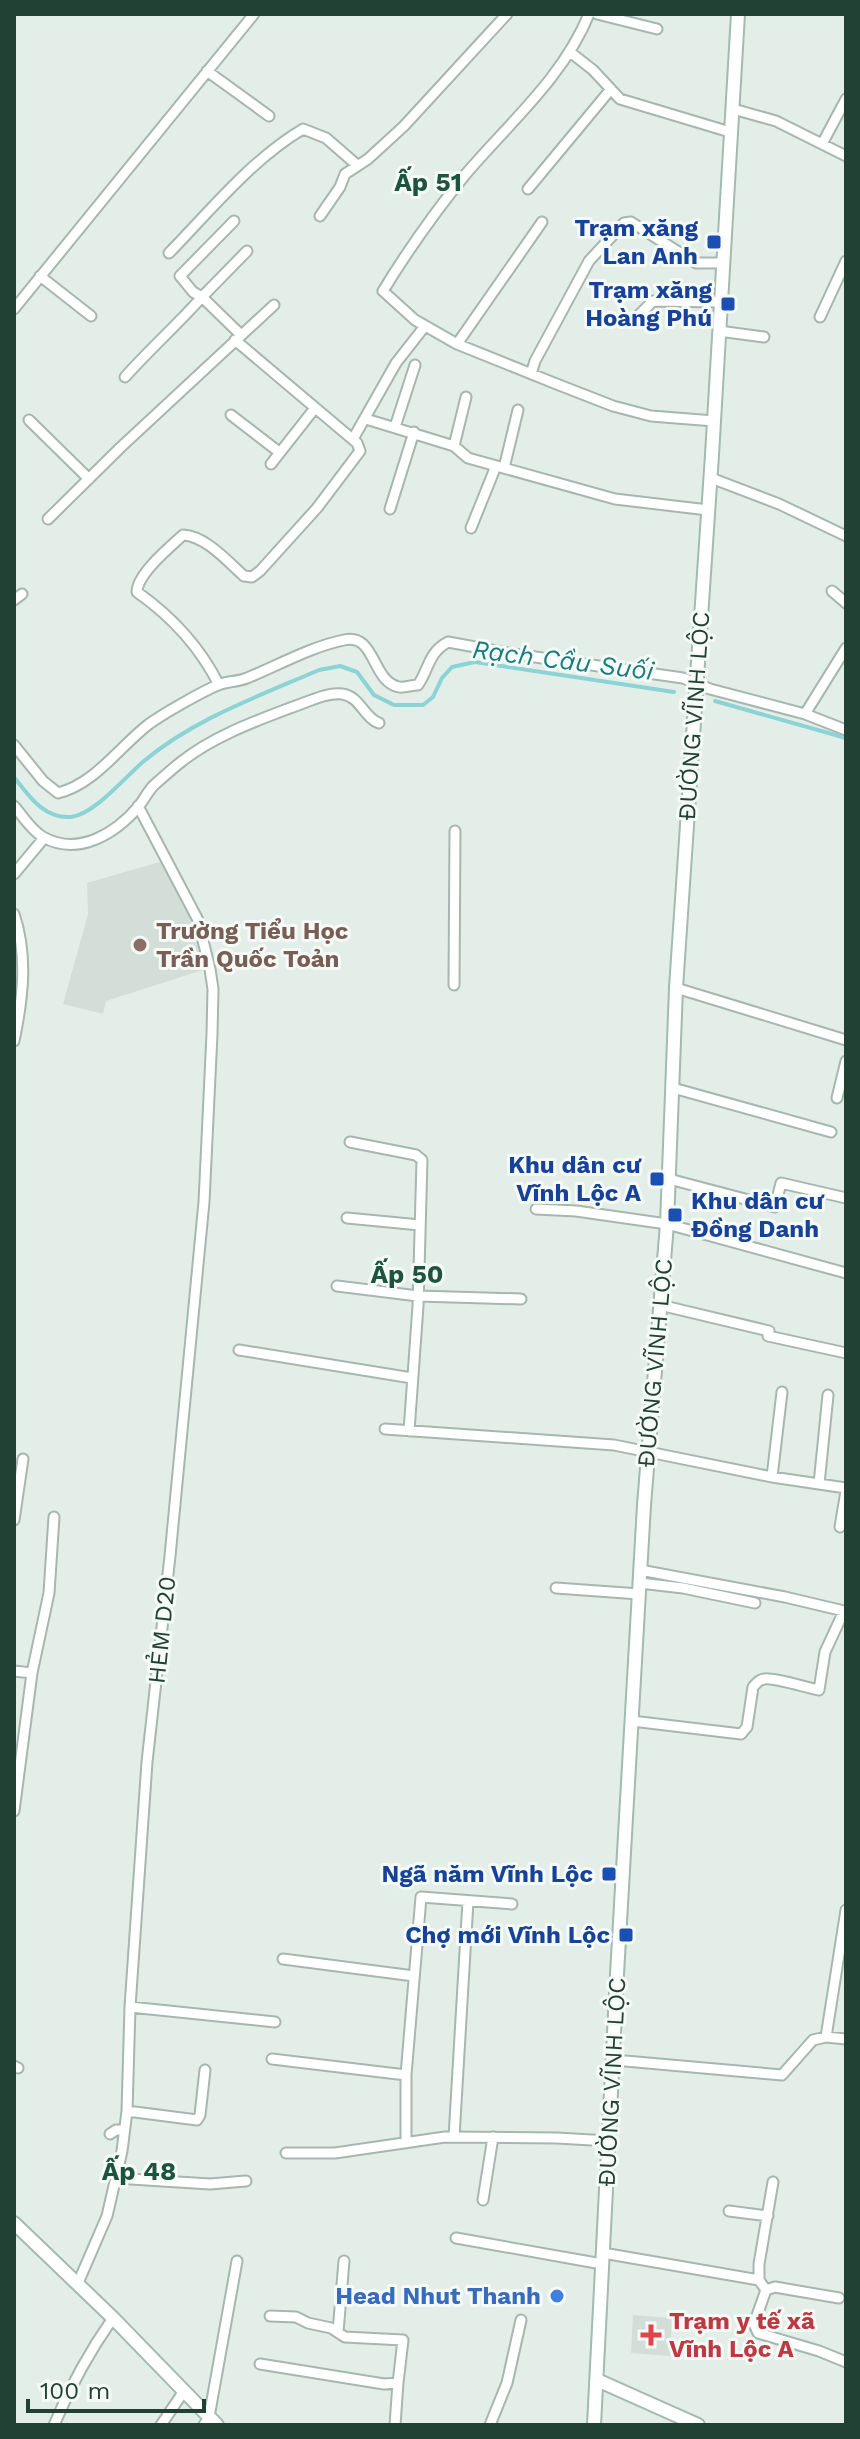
<svg xmlns="http://www.w3.org/2000/svg" width="860" height="2439" viewBox="0 0 860 2439" font-family="'Work Sans',sans-serif">
  <style>
    .built { fill: #d2ded7 }
    .lines { fill: none; stroke-linecap: round; stroke-linejoin: round }
    .stream { stroke: #8bd3d5; stroke-width: 4 }
    .street-casing { stroke: #a6b7af; stroke-width: 13 }
    .secondary-casing { stroke: #a2baaf; stroke-width: 16 }
    .street { stroke: #fff; stroke-width: 9 }
    .secondary { stroke: #fff; stroke-width: 12 }
    .transit-dot { fill: #1a4fb4; stroke: #f5faf7; stroke-width: 3 }
    .education-dot { fill: #8d6e63; stroke: #f5faf7; stroke-width: 3 }
    .shop-dot { fill: #3f7fe0; stroke: #f5faf7; stroke-width: 3 }
    .health-dot { fill: #e0444e; stroke: #f5faf7; stroke-width: 3 }
    .labels { text-anchor: middle; dominant-baseline: central; stroke-width: 6; stroke-linejoin: round; paint-order: stroke }
    .transit-label { font-size: 24px; font-weight: bold; fill: #164399; stroke: #f5faf7; text-anchor: end }
    .street-label { font-size: 24px; fill: #224135; stroke: #f5faf7 }
    .education-label { font-size: 24px; font-weight: bold; fill: #785e54; stroke: #f5faf7; text-anchor: start }
    .shop-label { font-size: 24px; font-weight: bold; fill: #366cbe; stroke: #f5faf7; text-anchor: end }
    .health-label { font-size: 24px; font-weight: bold; fill: #be3a42; stroke: #f5faf7; text-anchor: start }
    .neighbourhood-label { font-size: 26px; font-weight: bold; fill: #1d5440; stroke: #f5faf7 }
    .water-label { font-size: 26px; font-style: italic; fill: #197c80; stroke: #f5faf7 }
  </style>
  <rect width="100%" height="100%" fill="#e4eee8"/>
  <path class="built" d="M163,861L194,921L206,969L106,1001L103,1014L63,1004L88,914L87,883Z
    M633,2315L672,2318L670,2356L631,2353Z"/>
  <g class="lines">
    <path class="stream" d="M715,701L846,738
      M14,777C29,796 44,819 71,817C95,814 125,777 144,761C194,719 259,696 319,670L340,666L357,672L374,695L394,705H423L433,697L442,678L452,667L475,662L674,692"/>
    <g class="street-casing">
      <path id="street" d="M589,14C563,78 509,123 465,175C435,212 408,250 383,291L415,320L457,344L554,383L613,406L651,416L714,421
        M597,14L657,29
        M570,52L593,70L620,99L730,132
        M207,71L269,116
        M733,109L776,121L846,156
        M822,144L846,99
        M528,189L611,89
        M320,216L340,187L345,174L368,159L404,126L507,14
        M169,253C211,210 251,160 303,129L326,138L357,165
        M40,276L91,316
        M14,309L254,14
        M820,317L846,261
        M634,320L653,301L721,302
        M719,331L764,337
        M241,335L202,297L247,251
        M457,344L542,222
        M531,374L535,361L589,261L624,223L631,222L696,263H723
        M125,377C150,349 177,325 202,297L193,292L180,276L234,221
        M231,415L279,452
        M366,419L454,446L468,458L615,499L708,510
        M29,420L89,479
        M395,427L415,365
        M353,439L396,363L425,326
        M454,446L466,397
        M271,464L315,408
        M504,468L518,410
        M711,478L779,504L846,536
        M390,509L414,432
        M48,519L121,447L274,305
        M471,528L496,466
        M832,591L846,603
        M14,600L22,594
        M219,685C200,647 171,616 137,592C137,574 170,547 183,535C206,536 228,562 244,576L252,577L260,571L317,508L360,451L357,443L235,340
        M805,714L846,648
        M14,745L43,781L58,793C95,784 119,747 149,724C163,714 201,692 218,685C227,681 238,682 247,678C279,665 310,647 344,640C376,633 371,681 399,687C404,688 412,685 418,685C430,667 428,653 448,642L514,654L683,678L710,689L805,714L846,730
        M14,806C23,816 31,830 43,837C79,857 116,833 139,806C144,799 148,792 153,786C162,778 172,769 181,762C212,737 253,722 290,708C306,703 326,692 342,694C360,696 364,718 379,723
        M14,874L44,838
        M14,914C28,955 23,998 14,1041
        M454,985L455,831
        M676,988L846,1040
        M673,1088L831,1132
        M837,1098L846,1061
        M350,1142L416,1155L422,1160L418,1306L409,1431
        M669,1179L775,1207L781,1183L846,1198
        M536,1209L576,1211L667,1224L846,1273
        M347,1218L420,1225
        M337,1286L418,1296L521,1299
        M660,1305L769,1331L768,1336L846,1353
        M239,1350L412,1378
        M385,1429L614,1445L772,1477L846,1488
        M772,1477L782,1392
        M819,1484L828,1395
        M14,1520L23,1459
        M840,1527L846,1491
        M640,1583L683,1588L755,1603
        M556,1588L639,1594
        M14,1671L32,1673
        M632,1721L741,1734L747,1727L753,1687C757,1683 758,1680 764,1679C774,1677 807,1688 819,1690L825,1652L844,1611L785,1597L640,1570
        M14,1811L32,1673L49,1593L54,1517
        M283,1959L414,1976
        M130,2007L275,2022
        M826,2037L846,1910
        M272,2059L406,2075
        M614,2060L782,2075L813,2040L826,2037L846,2039
        M14,2066L18,2068
        M127,2111L197,2120L200,2115L205,2070
        M110,2134L116,2130H124
        M454,2137L468,1901
        M406,2141V2075L421,1897L512,1904
        M286,2153H335L445,2137L557,2138L609,2141
        M115,2178L210,2184L246,2181
        M483,2200L493,2137
        M729,2211L768,2216
        M456,2238L602,2264
        M603,2253L759,2280L766,2290
        M759,2280V2264L773,2182
        M78,2283L107,2216L122,2151L127,2111L130,2007L147,1762L170,1556L204,1202L212,1034L213,989L210,969L198,920L138,806
        M839,2298L775,2287L766,2290L754,2324L758,2333L819,2351L846,2362
        M270,2316L296,2317L308,2323L331,2328L345,2337L403,2340L398,2383
        M338,2332L344,2261
        M260,2364L384,2384L398,2383L395,2425
        M54,2425C70,2387 89,2352 113,2318
        M161,2425L184,2391
        M204,2425L209,2417L237,2261
        M490,2425L507,2383L521,2320"/>
    </g>
    <g class="secondary-casing">
      <path id="secondary" d="M14,2223L113,2318L217,2425
        M597,2380L698,2425
        M594,2425L617,1974L644,1505L667,1224L676,988L712,455L738,14"/>
    </g>
    <use href="#street" class="street"/>
    <use href="#secondary" class="secondary"/>
  </g>
  <g class="transit-dot">
    <rect x="706" y="234" width="16" height="16" rx="4"/>
    <rect x="720" y="296" width="16" height="16" rx="4"/>
    <rect x="649" y="1171" width="16" height="16" rx="4"/>
    <rect x="667" y="1207" width="16" height="16" rx="4"/>
    <rect x="601" y="1866" width="16" height="16" rx="4"/>
    <rect x="618" y="1927" width="16" height="16" rx="4"/>
  </g>
  <circle class="education-dot" cx="140" cy="945" r="8"/>
  <circle class="shop-dot" cx="557" cy="2296" r="8"/>
  <path class="health-dot" d="M647 2323h8v8h8v8h-8v8h-8v-8h-8v-8h8z"/>
  <g class="labels">
    <g class="transit-label">
      <text x="698" y="228">Trạm xăng<tspan x="698" dy="28">Lan Anh</tspan></text>
      <text x="712" y="290">Trạm xăng<tspan x="712" dy="28">Hoàng Phú</tspan></text>
      <text x="641" y="1165">Khu dân cư<tspan x="641" dy="28">Vĩnh Lộc A</tspan></text>
      <text x="691" y="1201" text-anchor="start">Khu dân cư<tspan x="691" dy="28">Đồng Danh</tspan></text>
      <text x="593" y="1874">Ngã năm Vĩnh Lộc</text>
      <text x="610" y="1935">Chợ mới Vĩnh Lộc</text>
    </g>
    <g class="street-label">
      <text transform="translate(694 716) rotate(-86)">ĐƯỜNG VĨNH LỘC</text>
      <text transform="translate(655 1363) rotate(-85)">ĐƯỜNG VĨNH LỘC</text>
      <text transform="translate(162 1630) rotate(-84)">HẺM D20</text>
      <text transform="translate(612 2082) rotate(-87)">ĐƯỜNG VĨNH LỘC</text>
    </g>
    <g class="education-label">
      <text x="156" y="931">Trường Tiểu Học<tspan x="156" dy="28">Trần Quốc Toản</tspan></text>
    </g>
    <g class="shop-label">
      <text x="541" y="2296">Head Nhut Thanh</text>
    </g>
    <g class="health-label">
      <text x="669" y="2321">Trạm y tế xã<tspan x="669" dy="28">Vĩnh Lộc A</tspan></text>
    </g>
    <g class="neighbourhood-label">
      <text x="428" y="182">Ấp 51</text>
      <text x="407" y="1274">Ấp 50</text>
      <text x="139" y="2171">Ấp 48</text>
    </g>
    <g class="water-label">
      <text transform="translate(563 660) rotate(7)">Rạch Cầu Suối</text>
    </g>
  </g>
  <rect width="860" height="2439" fill="none" stroke="#224135" stroke-width="32"/>
  <path d="M28 2399v12h176v-12" fill="none" stroke="#224135" stroke-width="4"/>
  <text x="40" y="2399" font-size="24" fill="#224135" stroke="#f5faf7" stroke-width="6" paint-order="stroke">100 m</text>
</svg>
